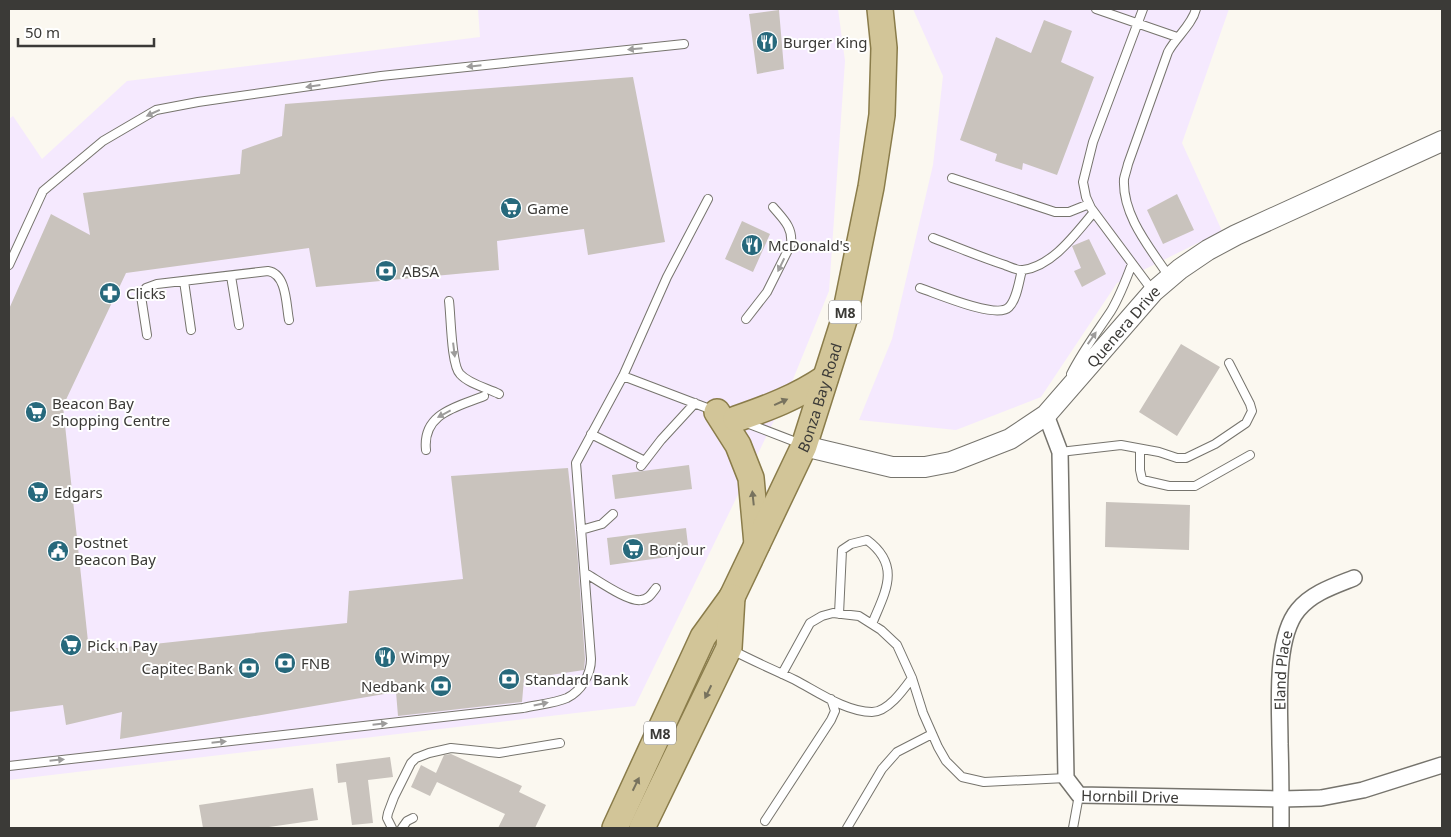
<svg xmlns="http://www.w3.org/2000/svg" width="1451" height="837" viewBox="0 0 1451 837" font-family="'Noto Sans',sans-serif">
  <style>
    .commercial { fill: #f5e9fe }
    .building { fill: #c9c3bd }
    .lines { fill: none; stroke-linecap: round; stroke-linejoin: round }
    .service-casing { stroke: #76746d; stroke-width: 10 }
    .minor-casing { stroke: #76746d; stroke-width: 18 }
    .tertiary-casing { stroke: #76746d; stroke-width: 22 }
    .primary-casing { stroke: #8a7c4a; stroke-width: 28 }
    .service { stroke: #fff; stroke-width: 8 }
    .minor { stroke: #fff; stroke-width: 15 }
    .tertiary { stroke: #fff; stroke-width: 20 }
    .primary { stroke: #d2c598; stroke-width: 25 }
    .oneway { fill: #9d9c9b }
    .oneway2 { fill: #77725e }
    .labels { text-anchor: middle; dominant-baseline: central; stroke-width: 4; stroke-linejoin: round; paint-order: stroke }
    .shield { fill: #fff; stroke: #767573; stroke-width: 1 }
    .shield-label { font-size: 14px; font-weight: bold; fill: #3b3a37 }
    .poi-label { font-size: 15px; fill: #3b3a37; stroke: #fff; text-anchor: start }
    .street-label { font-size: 15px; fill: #3b3a37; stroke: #fff }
  </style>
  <rect width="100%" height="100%" fill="#fbf8f0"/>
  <path class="commercial" d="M478,9H838L845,61L829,291L787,394L635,706L9,780V119L13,116L42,159L127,81L480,37Z
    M913,9H1229L1182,143L1222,231L1117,283L1041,397L956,430L859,420L892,339L933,165L943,76Z"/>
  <path class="building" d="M779,10L784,69L757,74L749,14Z
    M1044,20L1072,31L1061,62L1094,77L1057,175L1023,163L1022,170L995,161L997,154L960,140L996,37L1031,53Z
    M633,77L665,242L588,255L584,229L497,241L499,270L316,287L309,248L126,273L63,406L89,651L347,623L349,591L463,579L451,476L568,468L577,549L585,659L584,670L524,679L522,702L398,716L396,692L120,739L122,712L66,725L63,705L9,712V309L51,214L90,235L83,193L240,174L242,150L282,136L285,104Z
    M1177,194L1194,230L1163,244L1147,210Z
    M742,221L770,234L753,272L725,259Z
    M1089,239L1106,274L1082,287L1074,271L1081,268L1072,246Z
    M1181,344L1220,367L1177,436L1139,412Z
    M689,465L692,489L615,499L612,475Z
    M1106,502L1190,505L1189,550L1105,547Z
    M686,528L689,554L610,565L607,538Z
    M451,754L522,786L519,792L546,805L535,828H498L505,814L437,782L430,796L411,787L421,765L436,773L444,755Z
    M390,757L393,777L368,780L373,823L352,825L346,782L338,783L336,764Z
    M313,788L318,820L262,828H203L199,805Z"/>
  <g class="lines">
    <g class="service-casing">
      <path id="service" d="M1096,9L1177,37
        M1143,9L1093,142L1083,182L1086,197L1091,208L1152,290
        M952,178L1055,212H1069L1089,204
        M933,238C957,247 980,257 1005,265C1010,267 1018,271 1023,270C1053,266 1076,233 1094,212
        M9,265L43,191L103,141L156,110L198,102L381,76L684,44
        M231,276L239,325
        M1170,278C1151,249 1122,216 1124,179C1125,174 1127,169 1128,164L1168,52C1176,37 1192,25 1196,9
        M184,281L191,330
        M920,288C936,293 997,320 1009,307C1017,299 1019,281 1022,270
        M449,301C451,316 451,365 460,374C469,384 487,388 499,394
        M746,319L767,292L791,244C793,227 783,219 773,207
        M147,335L141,296L146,288L157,284L268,271C287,274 286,305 289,320
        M1071,374C1082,352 1097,332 1111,311C1120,296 1126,280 1132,264
        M623,376L715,411
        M744,422L801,444
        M591,434L645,461
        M1140,449V470L1142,479L1147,481L1169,486H1195L1250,455
        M426,450C422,413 457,407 484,396
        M1060,452L1121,445L1159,452L1177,458H1186L1215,444L1246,423L1252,411L1250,404L1229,363
        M641,466L661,440L695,403
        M581,530L602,524L613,514
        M585,573C596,579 629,603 641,600C649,599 652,593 656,588
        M839,614L842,550L851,544L867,540C902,566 885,592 872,624
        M732,650C753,661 774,670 795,680C818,692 846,712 872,712C888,712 904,689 912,678
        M782,674L810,623L822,616L833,613L859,616L881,630L897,645L912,678L923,713L938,747L946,761L962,777L984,782L1066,778
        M9,766L523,708C536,705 556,703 567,698C581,691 591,675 591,659L576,463L623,376L667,277L708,199
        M765,821L831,720L835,711L831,699
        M392,828L387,818L388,813L394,797L411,763L416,758L429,753L451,748L499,753L560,743
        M402,828L407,821L413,818
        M847,828L882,769L897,752L932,734
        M1073,828L1079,795"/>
    </g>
    <g class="minor-casing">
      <g id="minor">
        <path id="s1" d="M1046,415L1060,452L1066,778L1079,795L1281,799L1321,798L1363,790L1442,765"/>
        <path id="s2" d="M1281,828C1281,800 1281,772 1280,744C1280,708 1274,639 1298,610C1312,593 1334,586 1354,578"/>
      </g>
    </g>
    <g class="tertiary-casing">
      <g id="tertiary">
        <path id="s3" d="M804,446L892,467H925L951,462L1010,439L1046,415L1153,292L1180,269L1208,250L1236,235L1442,141"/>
      </g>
    </g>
    <g class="primary-casing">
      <g id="primary">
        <path d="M717,412L738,445L751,478L757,544"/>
        <path d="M736,419C768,408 797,397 825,378"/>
        <path id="s4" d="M615,828L703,637L732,597L804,446L844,320L871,187L882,115L884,48L880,9"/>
        <path d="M642,828L729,648L732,597"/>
      </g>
    </g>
    <use href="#service" class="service"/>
    <use href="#minor" class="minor"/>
    <use href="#tertiary" class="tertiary"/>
    <use href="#primary" class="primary"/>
  </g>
  <defs><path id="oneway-solid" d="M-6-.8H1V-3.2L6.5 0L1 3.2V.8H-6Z" transform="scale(1.25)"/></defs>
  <g class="oneway">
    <use href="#oneway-solid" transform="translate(635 49) rotate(175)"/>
    <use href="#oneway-solid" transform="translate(474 66) rotate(174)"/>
    <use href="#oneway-solid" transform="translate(313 86) rotate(172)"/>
    <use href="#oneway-solid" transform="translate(153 113) rotate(155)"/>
    <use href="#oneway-solid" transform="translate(781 265) rotate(116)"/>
    <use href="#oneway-solid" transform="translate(1092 338) rotate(-55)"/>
    <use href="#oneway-solid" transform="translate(454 350) rotate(83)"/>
    <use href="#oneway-solid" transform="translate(444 414) rotate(152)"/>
    <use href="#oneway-solid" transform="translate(541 704) rotate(-12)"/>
    <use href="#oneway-solid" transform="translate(380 724) rotate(-6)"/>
    <use href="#oneway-solid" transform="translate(219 742) rotate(-6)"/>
    <use href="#oneway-solid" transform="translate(57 760) rotate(-6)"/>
  </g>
  <g class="oneway2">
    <use href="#oneway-solid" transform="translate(781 402) rotate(-24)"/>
    <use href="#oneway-solid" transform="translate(753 498) rotate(-96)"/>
    <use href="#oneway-solid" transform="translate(708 692) rotate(116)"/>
    <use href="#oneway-solid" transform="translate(636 784) rotate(-64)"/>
  </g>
  <defs>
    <g id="restaurant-disc" transform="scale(1.125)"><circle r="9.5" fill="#27697c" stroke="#fff"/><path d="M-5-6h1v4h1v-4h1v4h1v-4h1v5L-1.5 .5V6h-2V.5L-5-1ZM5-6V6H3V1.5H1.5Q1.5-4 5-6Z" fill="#fff"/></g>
    <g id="supermarket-disc" transform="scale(1.125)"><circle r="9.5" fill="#27697c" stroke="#fff"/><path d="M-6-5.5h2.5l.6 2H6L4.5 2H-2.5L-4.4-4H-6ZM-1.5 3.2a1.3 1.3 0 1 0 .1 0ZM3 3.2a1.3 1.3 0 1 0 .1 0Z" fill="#fff"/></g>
    <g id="bank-disc" transform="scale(1.125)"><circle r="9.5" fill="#27697c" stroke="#fff"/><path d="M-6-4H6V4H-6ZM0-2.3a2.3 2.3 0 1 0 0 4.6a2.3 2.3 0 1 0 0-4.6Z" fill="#fff"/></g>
    <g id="pharmacy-disc" transform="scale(1.125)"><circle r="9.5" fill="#27697c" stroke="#fff"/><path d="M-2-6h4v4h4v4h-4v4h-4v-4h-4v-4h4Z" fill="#fff"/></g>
    <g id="civic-disc" transform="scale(1.125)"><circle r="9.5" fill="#27697c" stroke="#fff"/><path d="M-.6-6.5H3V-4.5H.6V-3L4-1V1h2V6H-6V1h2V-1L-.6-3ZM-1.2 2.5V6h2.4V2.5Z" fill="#fff"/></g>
  </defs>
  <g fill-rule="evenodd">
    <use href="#restaurant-disc" x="767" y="42"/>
    <use href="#supermarket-disc" x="511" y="208"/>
    <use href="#restaurant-disc" x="752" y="245"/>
    <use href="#bank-disc" x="386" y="271"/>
    <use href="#pharmacy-disc" x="110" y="293"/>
    <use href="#supermarket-disc" x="36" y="412"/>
    <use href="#supermarket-disc" x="38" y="492"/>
    <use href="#supermarket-disc" x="633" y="549"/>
    <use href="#civic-disc" x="58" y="551"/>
    <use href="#supermarket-disc" x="71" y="645"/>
    <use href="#restaurant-disc" x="385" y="657"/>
    <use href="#bank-disc" x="285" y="663"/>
    <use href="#bank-disc" x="249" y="668"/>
    <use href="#bank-disc" x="509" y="679"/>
    <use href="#bank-disc" x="441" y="686"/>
  </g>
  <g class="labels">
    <g class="shield">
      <rect x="829" y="300.5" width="32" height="23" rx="4"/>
      <rect x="644" y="721.5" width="32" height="23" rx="4"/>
    </g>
    <g class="shield-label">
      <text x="845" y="312">M8</text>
      <text x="660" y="733">M8</text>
    </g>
    <g class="poi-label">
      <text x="783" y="42">Burger King</text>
      <text x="527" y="208">Game</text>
      <text x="768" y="245">McDonald's</text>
      <text x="402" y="271">ABSA</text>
      <text x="126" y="293">Clicks</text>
      <text x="52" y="403">Beacon Bay<tspan x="52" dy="17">Shopping Centre</tspan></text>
      <text x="54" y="492">Edgars</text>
      <text x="74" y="542">Postnet<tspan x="74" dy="17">Beacon Bay</tspan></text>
      <text x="649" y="549">Bonjour</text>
      <text x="87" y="645">Pick n Pay</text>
      <text x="401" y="657">Wimpy</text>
      <text x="301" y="663">FNB</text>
      <text x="233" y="668" text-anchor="end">Capitec Bank</text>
      <text x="525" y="679">Standard Bank</text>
      <text x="425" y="686" text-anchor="end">Nedbank</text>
    </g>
    <g class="street-label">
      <text stroke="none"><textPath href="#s3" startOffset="374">Quenera Drive</textPath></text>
      <text stroke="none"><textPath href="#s4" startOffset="478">Bonza Bay Road</textPath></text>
      <text stroke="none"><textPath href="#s2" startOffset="158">Eland Place</textPath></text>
      <text stroke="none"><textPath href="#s1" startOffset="438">Hornbill Drive</textPath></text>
    </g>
  </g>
  <rect width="1451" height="837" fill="none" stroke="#3b3a37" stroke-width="20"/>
  <path d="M18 38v8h136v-8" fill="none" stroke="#3b3a37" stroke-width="2.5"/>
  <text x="25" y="38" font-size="15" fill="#3b3a37" stroke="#ffffff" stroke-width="4" paint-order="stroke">50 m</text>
</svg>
